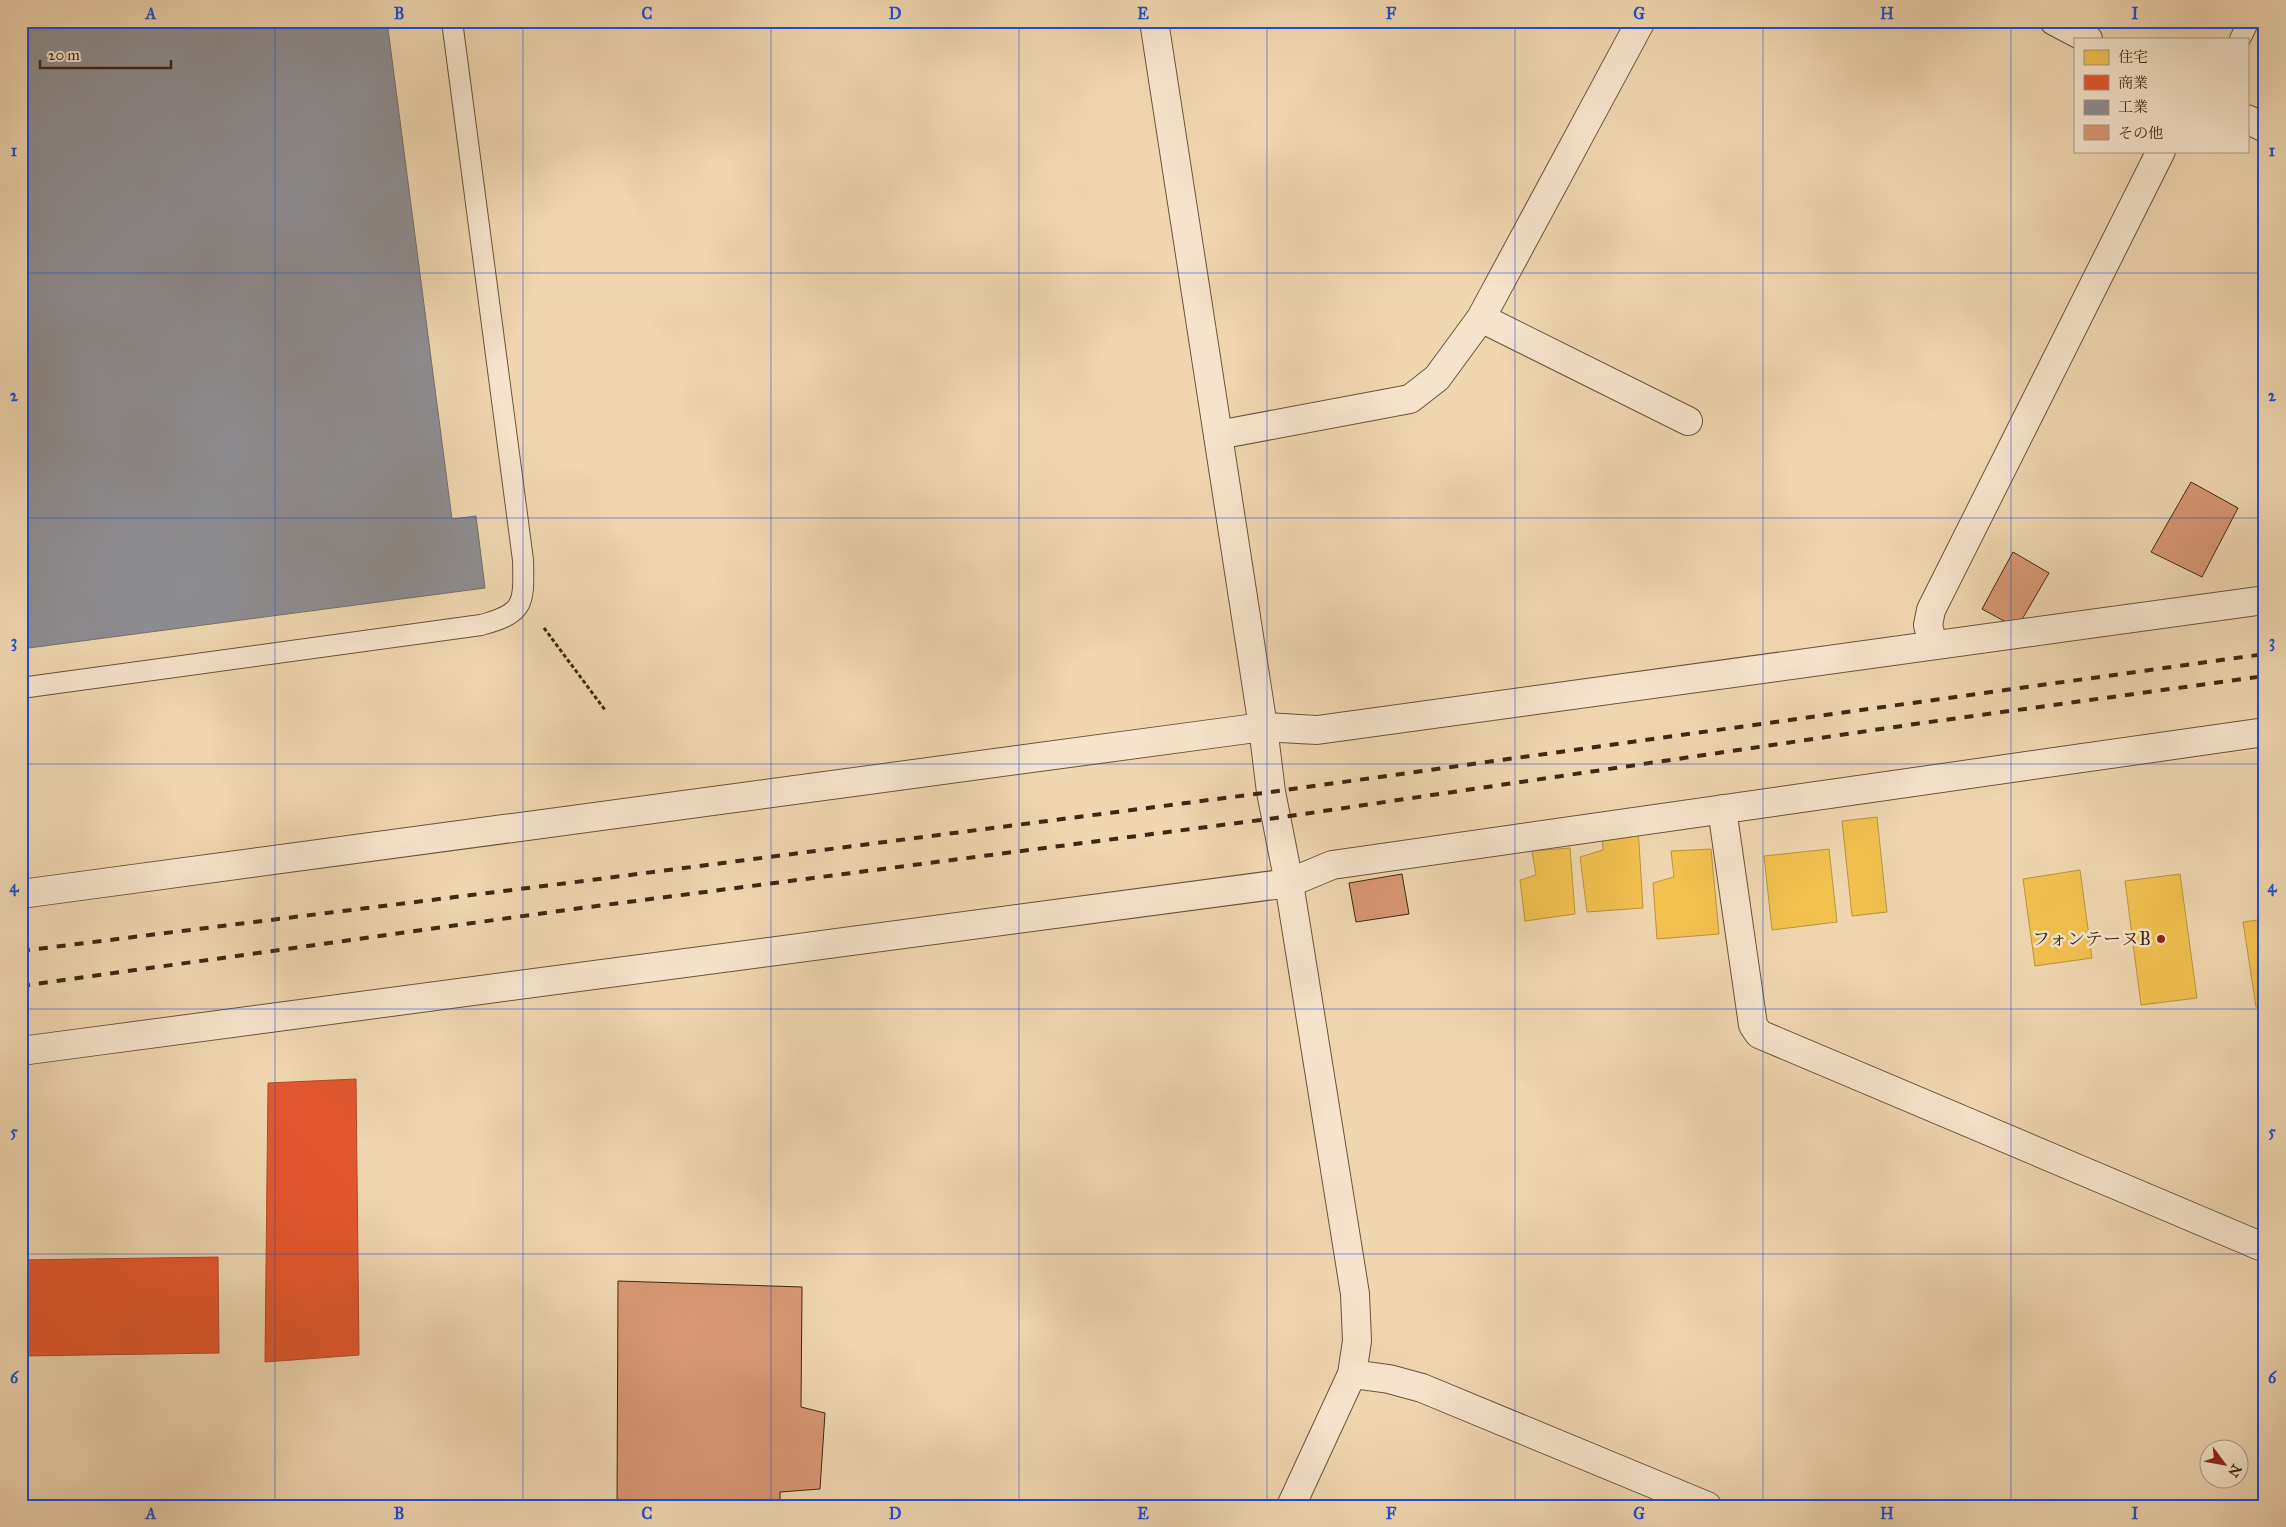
<svg xmlns="http://www.w3.org/2000/svg" width="2286" height="1527" viewBox="0 0 2286 1527" font-family="'IM FELL Great Primer','Noto Serif JP',serif">
  <style>
    .homes { fill: #f2c14e; stroke: #bc933c }
    .shops { fill: #e4572e; stroke: #b24926 }
    .industry { fill: #8d8d92; stroke: #766e6c }
    .building { fill: #d79773; stroke: #3f2712 }
    .lines { fill: none; stroke-linecap: round; stroke-linejoin: round }
    .service-casing { stroke: #6b5339; stroke-width: 22 }
    .minor-casing { stroke: #6b5339; stroke-width: 30 }
    .tertiary-casing { stroke: #6b5339; stroke-width: 30 }
    .path { stroke: #3f2712; stroke-width: 3; stroke-dasharray: 4 2.5; stroke-linecap: butt }
    .service { stroke: #f5e4cb; stroke-width: 20 }
    .minor { stroke: #f5e4cb; stroke-width: 28 }
    .tertiary { stroke: #f5e4cb; stroke-width: 28 }
    .rail { stroke: #3f2712; stroke-width: 4; stroke-dasharray: 9 9; stroke-linecap: butt }
    .grid { fill: none; stroke: #1d4ed8; stroke-width: 1; stroke-opacity: 0.55 }
    .poi-dot { fill: #8f2418; stroke: #f5e4cb; stroke-width: 2 }
    .labels { text-anchor: middle; dominant-baseline: central; stroke-width: 5; stroke-linejoin: round; paint-order: stroke }
    .poi-label { font-size: 18px; fill: #3f2712; stroke: #f5e4cb; text-anchor: end }
    .neatline { fill: none; stroke: #1d4ed8; stroke-width: 2 }
    .grid-label { font-size: 16px; text-anchor: middle; font-weight: bold; fill: #1d4ed8 }
  </style>
  <rect width="100%" height="100%" fill="#efd6af"/>
  <filter id="stains"><feTurbulence type="fractalNoise" baseFrequency=".004" numOctaves="4"/><feColorMatrix values="0 0 0 0 .2 0 0 0 0 .09 0 0 0 0 .02 0 0 0 .5 -.17"/></filter>
  <radialGradient id="worn" r=".72"><stop offset=".6" stop-color="#630" stop-opacity="0"/><stop offset="1" stop-color="#630" stop-opacity=".3"/></radialGradient>
  <path class="homes" d="M2261,739H2265V765Z
    M1877,817L1887,912L1852,916L1842,821Z
    M1638,827L1643,908L1587,912L1580,857L1603,850L1602,830Z
    M1570,848L1575,914L1525,921L1520,880L1536,875L1532,851Z
    M1711,849L1719,934L1657,939L1653,883L1674,877L1671,851Z
    M1829,849L1837,922L1772,930L1764,856Z
    M2080,870L2092,958L2035,966L2023,879Z
    M2180,874L2197,998L2141,1005L2125,881Z
    M2265,919V1005L2256,1007L2243,922Z"/>
  <path class="shops" d="M356,1079L359,1355L265,1362L268,1083Z
    M218,1257L219,1353L21,1356V1260Z"/>
  <path class="industry" d="M21,21H387L452,519L476,516L485,588L21,649Z"/>
  <path class="building" d="M2191,482L2238,508L2202,577L2151,552Z
    M2013,552L2049,573L2017,628L1982,609Z
    M1402,874L1409,914L1356,922L1349,883Z
    M618,1281L802,1287L801,1407L825,1413L820,1489L780,1492V1506H617Z"/>
  <g class="lines">
    <g class="service-casing">
      <path id="service" d="M2240,39L2249,21
        M21,688L481,625C525,613 524,604 523,560L452,21"/>
    </g>
    <g class="minor-casing">
      <path id="minor" d="M2054,21L2088,39
        M2247,119L2265,128
        M1481,318L1688,421
        M1218,435L1410,399L1437,378L1481,318L1641,21
        M1933,645L1928,625L1931,610L2161,151
        M1263,727L1317,730L2265,600
        M1722,809L1753,1025L1759,1034L2265,1248
        M1289,883L1332,865L2265,732"/>
    </g>
    <g class="tertiary-casing">
      <path id="tertiary" d="M1154,21L1263,727L1271,792L1289,883L1355,1294L1357,1341L1352,1374L1291,1506
        M21,894L1263,727
        M21,1051L1289,883
        M1352,1374L1389,1379L1422,1388L1707,1506"/>
    </g>
    <path class="path" d="M544,628L605,710"/>
    <use href="#service" class="service"/>
    <use href="#minor" class="minor"/>
    <use href="#tertiary" class="tertiary"/>
    <path class="rail" d="M21,951L568,883L1271,792L2265,654
      M21,986L566,910L1276,818L1915,724L2265,676"/>
  </g>
  <path class="grid" d="M275,21V1506M523,21V1506M771,21V1506M1019,21V1506M1267,21V1506M1515,21V1506M1763,21V1506M2011,21V1506M21,273H2265M21,518H2265M21,764H2265M21,1009H2265M21,1254H2265"/>
  <circle class="poi-dot" cx="2161" cy="939" r="5"/>
  <g class="labels">
    <g class="poi-label">
      <text x="2151" y="939">フォンテーヌB</text>
    </g>
  </g>
  <rect width="2286" height="1527" fill="none" stroke="#efd6af" stroke-width="55"/>
  <rect x="2074" y="38" width="175" height="115" fill="#f5e4cb" stroke="#ac9881"/>
  <rect x="2084" y="50" width="25" height="15" fill="#f2c14e" stroke="#ac9881"/>
  <text x="2118" y="62" font-size="15" fill="#3f2712">住宅</text>
  <rect x="2084" y="75" width="25" height="15" fill="#e4572e" stroke="#ac9881"/>
  <text x="2118" y="88" font-size="15" fill="#3f2712">商業</text>
  <rect x="2084" y="100" width="25" height="15" fill="#8d8d92" stroke="#ac9881"/>
  <text x="2118" y="112" font-size="15" fill="#3f2712">工業</text>
  <rect x="2084" y="125" width="25" height="15" fill="#d79773" stroke="#ac9881"/>
  <text x="2118" y="138" font-size="15" fill="#3f2712">その他</text>
  <g transform="translate(2224 1464) rotate(122)"><circle r="24" fill="#f5e4cb" stroke="#ac9881"/>
  <path d="M0-4L9 19L0 12L-9 19Z" fill="#8f2418"/>
  <text y="-8" font-size="14" font-weight="bold" text-anchor="middle" fill="#3f2712">N</text>
  </g>
  <path d="M40 60v8h131v-8" fill="none" stroke="#3f2712" stroke-width="2.5"/>
  <text x="48" y="60" font-size="15" fill="#3f2712" stroke="#f5e4cb" stroke-width="4" paint-order="stroke">20 m</text>
  <rect x="28" y="28" width="2230" height="1472" class="neatline"/>
  <g class="grid-label">
    <text x="151" y="19">A</text>
    <text x="399" y="19">B</text>
    <text x="647" y="19">C</text>
    <text x="895" y="19">D</text>
    <text x="1143" y="19">E</text>
    <text x="1391" y="19">F</text>
    <text x="1639" y="19">G</text>
    <text x="1887" y="19">H</text>
    <text x="2135" y="19">I</text>
    <text x="14" y="156">1</text>
    <text x="2272" y="156">1</text>
    <text x="14" y="401">2</text>
    <text x="2272" y="401">2</text>
    <text x="14" y="647">3</text>
    <text x="2272" y="647">3</text>
    <text x="14" y="892">4</text>
    <text x="2272" y="892">4</text>
    <text x="14" y="1137">5</text>
    <text x="2272" y="1137">5</text>
    <text x="14" y="1383">6</text>
    <text x="2272" y="1383">6</text>
    <text x="151" y="1519">A</text>
    <text x="399" y="1519">B</text>
    <text x="647" y="1519">C</text>
    <text x="895" y="1519">D</text>
    <text x="1143" y="1519">E</text>
    <text x="1391" y="1519">F</text>
    <text x="1639" y="1519">G</text>
    <text x="1887" y="1519">H</text>
    <text x="2135" y="1519">I</text>
  </g>
  <rect width="100%" height="100%" filter="url(#stains)"/>
  <rect width="100%" height="100%" fill="url(#worn)"/>
</svg>
